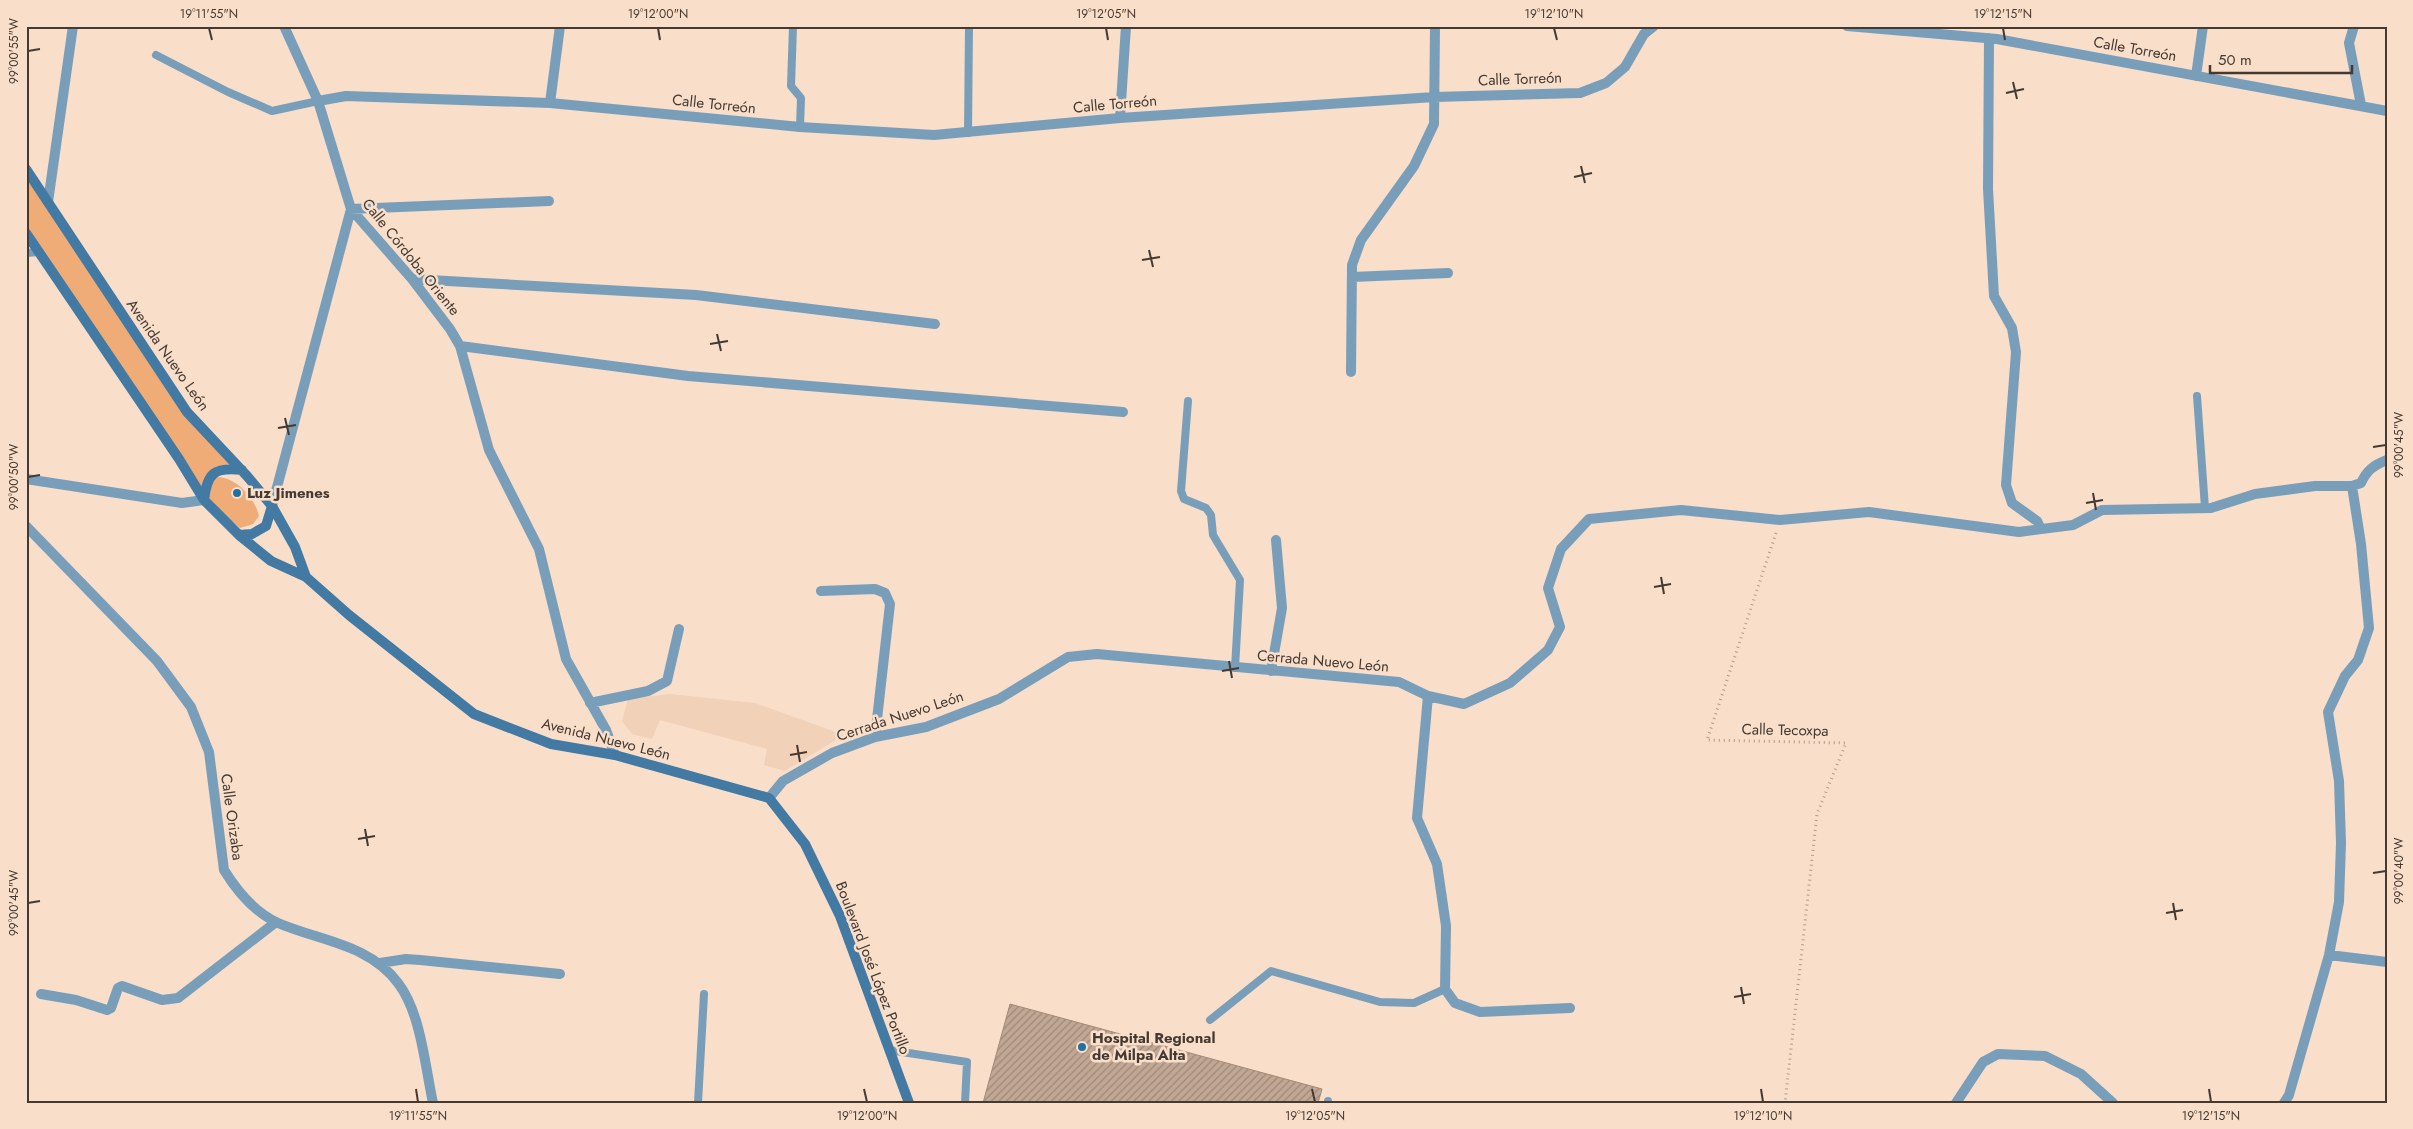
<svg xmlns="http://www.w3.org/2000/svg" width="2413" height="1129" viewBox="0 0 2413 1129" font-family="Jost,sans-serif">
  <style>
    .built { fill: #f1d1b8 }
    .park { fill: #efac76 }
    .building { fill: url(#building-hatch); stroke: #a28976 }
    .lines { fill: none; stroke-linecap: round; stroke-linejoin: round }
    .path { stroke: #b19d8d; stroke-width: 3; stroke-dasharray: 1 4; stroke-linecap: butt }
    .lane { stroke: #799eba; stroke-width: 8 }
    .street { stroke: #799eba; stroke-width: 10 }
    .secondary { stroke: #427aa4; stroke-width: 10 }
    .ticks { fill: none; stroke: #443a32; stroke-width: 2 }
    .poi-dot { fill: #2470a3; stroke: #f9deca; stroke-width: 2 }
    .labels { text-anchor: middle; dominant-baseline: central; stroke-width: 5; stroke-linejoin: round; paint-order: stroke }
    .street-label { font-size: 15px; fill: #443a32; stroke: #f9deca }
    .poi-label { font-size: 15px; font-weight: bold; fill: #443a32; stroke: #f9deca; text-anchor: start }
    .neatline { fill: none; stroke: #443a32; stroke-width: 2 }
    .ticks-label { font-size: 12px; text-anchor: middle; fill: #443a32 }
  </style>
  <defs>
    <pattern id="building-hatch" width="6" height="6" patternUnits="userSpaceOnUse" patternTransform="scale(1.25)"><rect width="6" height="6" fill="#c1a794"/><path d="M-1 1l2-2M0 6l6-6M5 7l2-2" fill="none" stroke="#9e8979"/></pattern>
  </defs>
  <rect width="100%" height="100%" fill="#f9deca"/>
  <path class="built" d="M670,694L755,703L844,735L785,771L764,765L767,749L660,720L652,739L632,734L622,721L628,699Z"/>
  <path class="park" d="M26,173L184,414L237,468L219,467L200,494L26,230Z
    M217,477C236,477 255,498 259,516L253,524L240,528L218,510L208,497L211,482Z"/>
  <path class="building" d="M1010,1004L1322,1089L1318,1103H983Z"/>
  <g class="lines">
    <path class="path" d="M1776,533L1707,740L1846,743L1817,814L1785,1103"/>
    <path class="lane" d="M793,26L791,86L801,98L800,127
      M156,55L228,92L272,111L318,101
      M968,133L969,26
      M26,253L39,252
      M2197,396L2205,508
      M1188,401L1181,491L1184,499L1206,508L1211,515L1213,535L1240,580L1235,668
      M1210,1020L1271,971L1380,1002L1414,1003L1445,989
      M889,1050L967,1062L965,1103
      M698,1103L704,994
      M1328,1103V1101"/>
    <path class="street" d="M284,26L318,101L351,209L412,279L450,329L460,346L489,450L539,549L566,659L606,730L615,755
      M1847,26L1997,39L2387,111
      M2354,26L2349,43L2361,105
      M1989,38L1988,189L1994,296L2012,328L2016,352L2006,485L2012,503L2037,521L2041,529
      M2196,76L2203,26
      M318,101L346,96L550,103L800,127L934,135L1120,118L1434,97L1580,93L1606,83L1625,67L1644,34L1654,26
      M550,103L560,26
      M1120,118L1126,26
      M48,202L73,26
      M1352,277L1448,273
      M412,279L696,295L935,324
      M460,346L688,376L1123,412
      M1351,372L1352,265L1361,240L1414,166L1434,124L1435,26
      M26,479L182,503L204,500
      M272,506L351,209L549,201
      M26,526L157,661L191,707L209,752L224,870C237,891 256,913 278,923C320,941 369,944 398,983C421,1013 425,1066 433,1103
      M821,591L875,589L885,593L890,604L875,737
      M1271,671L1282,608L1276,540
      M590,703L648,691L667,681L679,629
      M769,798L783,781L832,753L875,737L926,727L999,699L1068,657L1097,654L1399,682L1428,696
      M2329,955L2387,962
      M380,963L406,959L420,960L560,974
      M41,994L76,1000L107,1010L111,1008L118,988L122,986L162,1000L178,998L276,922
      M1570,1008L1480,1012L1455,1003L1445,989L1446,926L1437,864L1417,818L1428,696L1464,704L1510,683L1548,650L1560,627L1548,588L1561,549L1589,519L1681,510L1780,520L1869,512L2019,532L2073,525L2102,510L2211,508L2255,494L2315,486H2352L2361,483C2367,470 2374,465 2387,460
      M1956,1103L1983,1062L1998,1054L2045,1056L2081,1074L2113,1103
      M2284,1103L2289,1095L2329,955L2339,902L2341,843L2339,781L2328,712L2345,676L2358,660L2369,628L2361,544L2352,486"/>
    <path class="secondary" d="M26,169L187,412L247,476L272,506L295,547L306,577
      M26,233L179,459L204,500L239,535L271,561L306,577L349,615L474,714L551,744L615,755L769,798L805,844L840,916L909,1103
      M204,500C207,473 214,467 242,470
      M239,535L252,534L266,526L272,506"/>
  </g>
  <path class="ticks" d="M209,28L212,40M658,28L660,40M1106,28L1108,40M1554,28L1557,40M2003,28L2005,40M28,51L40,49M2013,82L2017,99M2006,93L2024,89M1581,166L1585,183M1574,177L1592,173M1149,250L1153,267M1142,260L1160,257M717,334L721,351M710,344L728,341M285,418L289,435M278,428L296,425M2373,447L2386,445M28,477L40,475M2093,493L2096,510M2086,503L2103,500M1661,577L1664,594M1654,587L1671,584M1229,661L1232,678M1222,671L1239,668M797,745L800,762M790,755L807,752M365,829L368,846M358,839L375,836M2373,873L2386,871M28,903L40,901M2173,903L2176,920M2166,913L2183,910M1741,987L1744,1004M1734,997L1751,994M416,1089L418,1102M864,1089L867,1102M1312,1089L1315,1102M1761,1089L1763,1102M2209,1089L2211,1102"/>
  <g class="poi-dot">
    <circle cx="237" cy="493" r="5"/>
    <circle cx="1082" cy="1047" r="5"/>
  </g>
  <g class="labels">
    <g class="street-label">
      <text transform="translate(2135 49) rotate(10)">Calle Torreón</text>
      <text transform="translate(1520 79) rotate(-2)">Calle Torreón</text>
      <text transform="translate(714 104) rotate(6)">Calle Torreón</text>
      <text transform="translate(1115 104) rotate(-5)">Calle Torreón</text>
      <text transform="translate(411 257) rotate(51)">Calle Córdoba Oriente</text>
      <text transform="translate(168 355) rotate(55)">Avenida Nuevo León</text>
      <text transform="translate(1323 661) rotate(5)">Cerrada Nuevo León</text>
      <text transform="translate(900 716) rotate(-18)">Cerrada Nuevo León</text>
      <text transform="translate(1785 730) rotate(1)">Calle Tecoxpa</text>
      <text transform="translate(606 739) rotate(14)">Avenida Nuevo León</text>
      <text transform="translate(232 817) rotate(82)">Calle Orizaba</text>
      <text transform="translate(873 968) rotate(69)">Boulevard José López Portillo</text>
    </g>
    <g class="poi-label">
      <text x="247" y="493">Luz Jimenes</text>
      <text x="1092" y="1038">Hospital Regional<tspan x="1092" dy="17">de Milpa Alta</tspan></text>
    </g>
  </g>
  <rect width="2413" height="1129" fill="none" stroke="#f9deca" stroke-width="55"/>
  <path d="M2210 65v8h142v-8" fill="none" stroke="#443a32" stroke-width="2.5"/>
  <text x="2218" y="65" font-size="15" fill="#443a32" stroke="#f9deca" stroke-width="4" paint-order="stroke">50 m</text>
  <rect x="28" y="28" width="2358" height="1074" class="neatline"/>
  <g class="ticks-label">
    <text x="209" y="18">19°11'55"N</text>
    <text x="658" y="18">19°12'00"N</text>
    <text x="1106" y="18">19°12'05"N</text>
    <text x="1554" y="18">19°12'10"N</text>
    <text x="2003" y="18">19°12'15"N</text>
    <text transform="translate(14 51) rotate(-90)" y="4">99°00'55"W</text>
    <text transform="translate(2399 445) rotate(-90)" y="4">99°00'45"W</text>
    <text transform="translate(14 477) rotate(-90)" y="4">99°00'50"W</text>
    <text transform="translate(2399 871) rotate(-90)" y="4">99°00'40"W</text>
    <text transform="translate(14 903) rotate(-90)" y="4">99°00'45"W</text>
    <text x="418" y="1120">19°11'55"N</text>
    <text x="867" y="1120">19°12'00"N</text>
    <text x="1315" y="1120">19°12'05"N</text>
    <text x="1763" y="1120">19°12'10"N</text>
    <text x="2211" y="1120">19°12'15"N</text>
  </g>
</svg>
